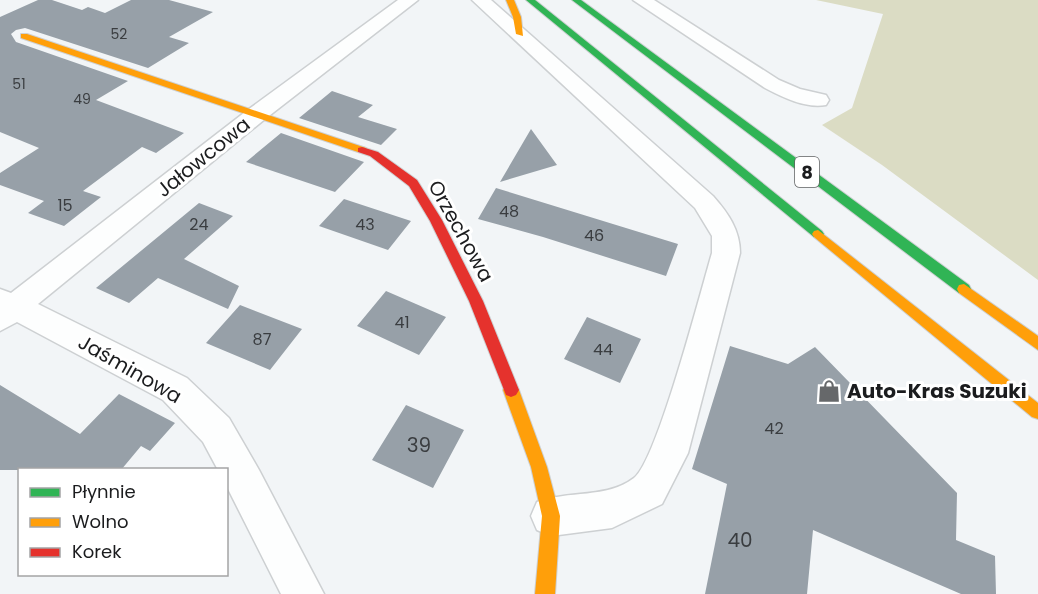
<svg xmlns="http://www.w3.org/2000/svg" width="1038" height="594" viewBox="0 0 1038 594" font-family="Poppins,sans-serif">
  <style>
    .green { fill: #dbdcc4 }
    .building { fill: #97a0a8 }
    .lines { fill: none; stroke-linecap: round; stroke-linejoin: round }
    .street-casing { stroke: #cdd0d2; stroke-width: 3 }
    .fast-casing { stroke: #cdd0d2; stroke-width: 2 }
    .slow-casing { stroke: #cdd0d2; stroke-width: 2 }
    .jam-casing { stroke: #cdd0d2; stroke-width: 2 }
    .street { fill: #fdfefe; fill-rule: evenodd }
    .fast { fill: #30b455; fill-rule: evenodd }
    .slow { fill: #ff9f0a; fill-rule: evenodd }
    .jam { fill: #e5322d; fill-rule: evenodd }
    .labels { text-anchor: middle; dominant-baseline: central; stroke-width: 6; stroke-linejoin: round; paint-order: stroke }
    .far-number-label { font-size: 14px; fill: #3a3d40 }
    .number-label { font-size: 16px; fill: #3a3d40 }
    .shield { fill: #fff; stroke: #5f6062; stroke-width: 1.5 }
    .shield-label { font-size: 18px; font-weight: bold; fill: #1b1c1e }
    .street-label { font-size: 20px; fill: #1b1c1e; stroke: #fff }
    .poi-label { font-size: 20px; font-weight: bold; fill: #1b1c1e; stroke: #fff; text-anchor: start }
    .near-number-label { font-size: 20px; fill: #3a3d40 }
  </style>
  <rect width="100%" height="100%" fill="#f2f5f7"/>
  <path class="green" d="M816,0H1038V280L882,165L822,125L852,108L883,14Z"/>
  <path class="building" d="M38,0H52L82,10L88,7L105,13L131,0H169L213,12L169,37L189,43L148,68L25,28L16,30L11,34L16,42L128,81L96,100L184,133L156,153L142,147L83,191L101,197L64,226L28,213L44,201L0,185V173L39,148L0,132V17Z
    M332,91L373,105L358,117L397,129L381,145L299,118Z
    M531,129L557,165L500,182Z
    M281,133L364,162L335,192L246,162Z
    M496,188L678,244L666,276L543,237L478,219Z
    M344,199L411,221L388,250L319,226Z
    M199,203L233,216L184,259L239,286L228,309L158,278L129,303L96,288Z
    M386,291L446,317L419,355L357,326Z
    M240,305L302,329L270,370L206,343Z
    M587,317L641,339L620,383L564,359Z
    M730,346L788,364L815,347L957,493L956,540L995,556L996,594H961L813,530L807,594H705L727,484L692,469Z
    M0,385L80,434L119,394L175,423L150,451L141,446L121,470H0Z
    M406,405L464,430L433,488L372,460Z"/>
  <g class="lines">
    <g class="street-casing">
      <path id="street" d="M398,0H418L265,119L38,304L187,378L229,418L259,470L324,594H281L226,485V470H218L203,442L163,400L17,322L0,331V289L11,293L249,109Z
        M472,0H491L713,196C728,213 740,230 740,253L688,453L662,504L612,528L551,536L537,530L531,516L537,502C568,490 607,499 634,478C657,461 701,290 712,253V236L695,208Z
        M633,0H654L779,80L800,89L826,95L829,100L826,105C806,109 782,97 765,88Z"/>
    </g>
    <g class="fast-casing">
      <path id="fast" d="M526,0H535L822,231L824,234L822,237H814Z
        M572,0H581L969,285L971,289L969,293H959Z"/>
    </g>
    <g class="slow-casing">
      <path id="slow" d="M506,0H514L521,17L523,36L516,34L513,17Z
        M21,34H27L366,148L367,150L366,152H358L21,38Z
        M818,230L1038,403V419L1032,417L814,237L812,234L814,231Z
        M964,284L1038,336V350L959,293L957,289L959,285Z
        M511,383L516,385L519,390L547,467L560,516L555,594H535L542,516L531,467L503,390L506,385Z"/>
    </g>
    <g class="jam-casing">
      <path id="jam" d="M362,147L378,152L417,180L442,220L483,301L519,390L516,395L511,397L506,395L469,301L430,221L409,186L370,156L358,152V148Z"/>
    </g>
    <use href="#street" class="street"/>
    <use href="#fast" class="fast"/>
    <use href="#slow" class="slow"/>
    <use href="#jam" class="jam"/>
  </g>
  <defs>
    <g id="shop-bare" transform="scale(1.8)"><path d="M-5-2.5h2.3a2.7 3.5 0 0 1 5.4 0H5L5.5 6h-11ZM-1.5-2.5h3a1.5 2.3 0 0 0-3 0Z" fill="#66686a" stroke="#fff" stroke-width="2.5" paint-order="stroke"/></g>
  </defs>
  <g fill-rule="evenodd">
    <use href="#shop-bare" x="829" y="391"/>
  </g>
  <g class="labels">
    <g class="far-number-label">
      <text x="119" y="34">52</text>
      <text x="19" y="84">51</text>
      <text x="82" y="99">49</text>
    </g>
    <g class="number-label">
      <text x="65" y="205">15</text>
      <text x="509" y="211">48</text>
      <text x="199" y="224">24</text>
      <text x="365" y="224">43</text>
      <text x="594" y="235">46</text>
      <text x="402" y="322">41</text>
      <text x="262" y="339">87</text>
      <text x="603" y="349">44</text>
      <text x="774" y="428">42</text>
    </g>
    <rect class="shield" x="795" y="157" width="24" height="30" rx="4.5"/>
    <g class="shield-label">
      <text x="807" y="172">8</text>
    </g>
    <g class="street-label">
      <text transform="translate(203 157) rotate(-39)">Jałowcowa</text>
      <text transform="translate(461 231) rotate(61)">Orzechowa</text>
      <text transform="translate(130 369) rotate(30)">Jaśminowa</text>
    </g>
    <g class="poi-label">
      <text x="847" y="391">Auto-Kras Suzuki</text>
    </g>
    <g class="near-number-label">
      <text x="419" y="445">39</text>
      <text x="740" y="540">40</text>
    </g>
  </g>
  <rect x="18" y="468" width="210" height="108" fill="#ffffff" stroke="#a4a4a5" stroke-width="1.5"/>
  <rect x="30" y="488" width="30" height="9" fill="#30b455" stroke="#a4a4a5" stroke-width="1.5"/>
  <text x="72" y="498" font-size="18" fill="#1b1c1e">Płynnie</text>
  <rect x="30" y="518" width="30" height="9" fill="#ff9f0a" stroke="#a4a4a5" stroke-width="1.5"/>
  <text x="72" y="528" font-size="18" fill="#1b1c1e">Wolno</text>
  <rect x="30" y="548" width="30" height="9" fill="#e5322d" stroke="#a4a4a5" stroke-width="1.5"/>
  <text x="72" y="558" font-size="18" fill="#1b1c1e">Korek</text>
</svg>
